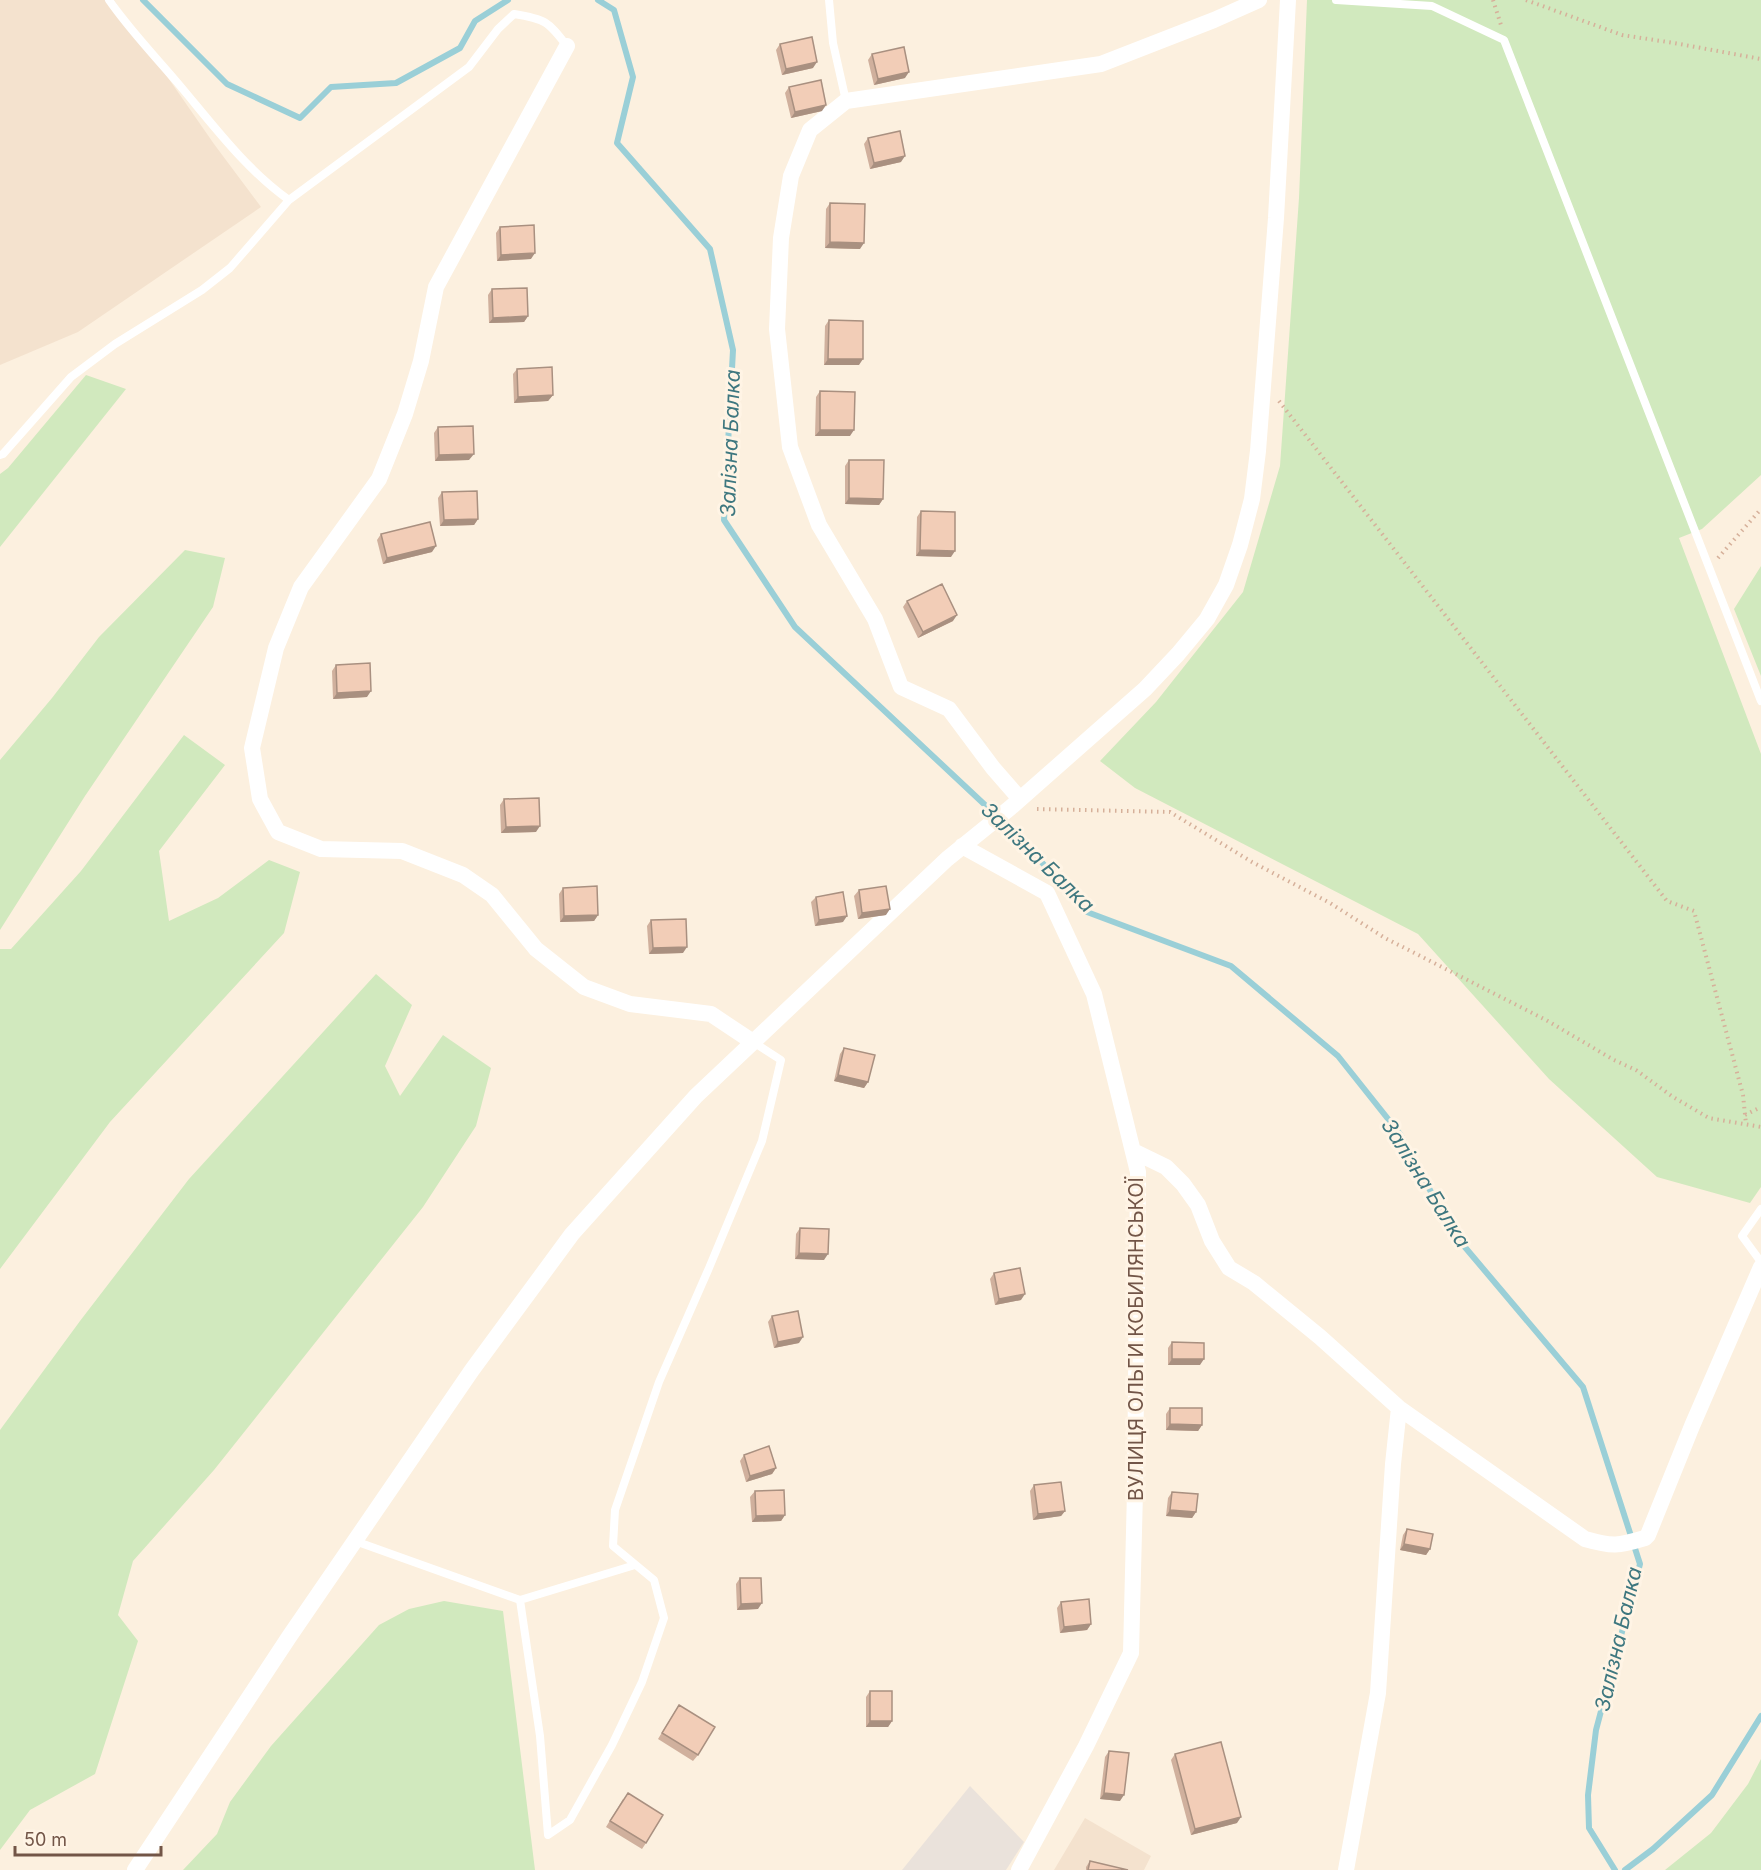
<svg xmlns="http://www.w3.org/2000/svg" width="1761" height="1870" viewBox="0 0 1761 1870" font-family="Inter,sans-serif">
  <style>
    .residential { fill: #f4e2ce }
    .industrial { fill: #eae2db }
    .green { fill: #d1e9be }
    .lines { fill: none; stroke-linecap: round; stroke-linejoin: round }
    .stream { stroke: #9acfd7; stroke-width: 6 }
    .path { stroke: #d6b09a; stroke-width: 4; stroke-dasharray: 1.5 4.5; stroke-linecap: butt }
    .lane { stroke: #fff; stroke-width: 8 }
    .street { stroke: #fff; stroke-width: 16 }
    .wall { fill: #d0b09d }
    .shaded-wall { fill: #a99080 }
    .building { fill: #f2cdb7; stroke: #a99080; stroke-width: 1.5 }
    .labels { text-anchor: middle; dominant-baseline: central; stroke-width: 6; stroke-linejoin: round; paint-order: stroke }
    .street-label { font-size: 20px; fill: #725547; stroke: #fff4e5 }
    .water-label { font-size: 21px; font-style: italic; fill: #3e777f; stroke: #fff4e5 }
  </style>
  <rect width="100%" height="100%" fill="#fcf0df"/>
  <path class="residential" d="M0,0H114L214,144L261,207L78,332L0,365Z
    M1085,1818L1151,1856L1144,1870H1054Z"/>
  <path class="industrial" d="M970,1786L1024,1842L1006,1870H902Z"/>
  <path class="green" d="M1307,0H1761V475L1702,529L1679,538L1761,754V1187L1750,1203L1657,1177L1549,1079L1418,934L1135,788L1100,761L1156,702L1243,592L1280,466L1299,198Z
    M86,375L126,389L0,547V474L8,468Z
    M185,550L225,558L213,607L85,796L0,930V760L52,698L99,637Z
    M1761,566V676L1734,609Z
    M184,735L225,765L159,851L169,921L218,898L269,860L300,872L284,933L110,1122L0,1269V949H11L81,871Z
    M376,974L412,1005L385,1066L400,1096L443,1035L491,1068L476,1126L423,1207L214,1470L133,1561L118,1615L138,1641L95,1774L30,1810L0,1850V1430L80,1321L189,1179Z
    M444,1601L503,1611L535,1870H183L217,1834L230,1802L271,1746L379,1625L409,1609Z
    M1761,1759V1870H1665L1711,1833L1748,1784Z"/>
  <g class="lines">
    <path class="stream" d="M143,0L227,84L300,118L331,87L396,83L460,48L475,21L508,0
      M598,0L614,10L633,77L617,143L710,249L733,350L724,520L795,627L1016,834L1087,912L1231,966L1338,1056L1400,1134L1453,1233L1583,1387L1640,1564L1596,1730L1588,1795L1589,1828L1615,1870
      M1625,1870L1653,1849L1712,1795L1761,1716"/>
    <path class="path" d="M1493,0L1501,25
      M1526,0L1622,35L1674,43L1761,59
      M1279,401L1667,901L1694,911L1743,1095L1746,1124
      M1718,558L1761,509
      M1037,809L1170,812L1252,862L1330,903L1385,938L1546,1020L1614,1060L1636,1070L1673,1097L1709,1118L1761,1127
      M1745,1115L1761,1107"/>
    <path class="lane" d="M109,0C129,29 153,54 176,81C211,122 244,168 289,200
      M829,0L833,43L846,101
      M1336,0L1432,6L1504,40L1761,701
      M0,455L3,454L71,377L115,344L202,290L230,268L289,200L469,67L498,29L514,14C545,19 548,21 567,46
      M1761,1209L1742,1236L1761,1262
      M355,1541L520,1600L540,1736L548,1835L570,1820L612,1745L642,1682L664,1618L654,1580L613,1546L615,1510L659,1382L709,1268L762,1141L781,1060L753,1042
      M520,1600L635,1565"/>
    <path class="street" d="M567,46L436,287L421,361L405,414L379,479L301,587L276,648L252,748L260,799L278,832L321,849L402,851L463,875L492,895L536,949L584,987L630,1004L711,1014L753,1042
      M1020,799L993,768L949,709L901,687L875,619L819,525L790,447L777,329L781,238L791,176L810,130L846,101L1101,64L1214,20L1259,0
      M962,846L1047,893L1094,994L1138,1172L1135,1491L1131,1653L1086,1746L1019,1870
      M1133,1151L1166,1167L1183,1184L1198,1205L1212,1241L1229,1268L1254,1283L1320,1337L1399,1408L1585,1539C1613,1547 1618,1546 1645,1538L1648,1535L1692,1426L1761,1267
      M135,1870L289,1637L472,1370L572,1234L696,1096L947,859L1010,808L1145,689L1178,654L1207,619L1226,585L1240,545L1252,499L1258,451L1276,218L1288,0
      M1346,1870L1378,1693L1393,1464L1399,1408"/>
  </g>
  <path class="wall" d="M780,44L813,68L782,75L776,50Z
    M872,54L905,78L874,85L868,60Z
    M789,87L822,111L791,118L785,93Z
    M868,138L901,162L870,169L864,144Z
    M830,203L860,249L825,248L826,209Z
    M500,227L531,259L497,261L496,233Z
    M492,289L528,316L524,322L489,323L488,295Z
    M829,320L859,365H824L825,326Z
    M517,369L553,395L548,401L514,403L513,374Z
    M820,391L850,436H815L816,397Z
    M438,427L469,460L435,461L434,433Z
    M849,460L883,499L879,505L845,504V466Z
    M442,492L478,519L474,525L440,526L438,498Z
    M921,511L951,557L916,556L917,517Z
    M381,534L432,552L383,564L377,540Z
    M907,601L953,621L918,638L903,607Z
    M336,665L367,697L333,699L332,671Z
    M504,799L536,832L501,833L500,805Z
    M563,888L598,915L594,921L560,922L559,894Z
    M859,890L886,915L858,919L854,896Z
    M816,897L843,922L815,926L811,902Z
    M651,920L683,953L649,954L647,926Z
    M844,1048L868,1082L864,1088L834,1081L840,1054Z
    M800,1228L824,1260L795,1259L796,1234Z
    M994,1273L1021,1300L995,1305L990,1279Z
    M772,1316L799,1343L774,1348L768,1322Z
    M1172,1342L1200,1365H1168V1348Z
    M1170,1408L1202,1425L1198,1431L1166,1430V1414Z
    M744,1455L776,1468L772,1474L746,1482L740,1461Z
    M1034,1485L1065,1511L1061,1516L1033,1520L1030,1491Z
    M755,1491L785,1515L781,1521L752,1522L750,1497Z
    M1172,1492L1196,1512L1192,1518L1166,1516L1168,1498Z
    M1407,1529L1430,1549L1426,1555L1400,1550L1403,1535Z
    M740,1578L758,1609L737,1610L736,1584Z
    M1061,1602L1091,1624L1087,1630L1060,1633L1057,1608Z
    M870,1691L892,1721L888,1727H866V1697Z
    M675,1711L698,1755L693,1761L658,1739Z
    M1109,1751L1120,1801L1100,1799L1105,1757Z
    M1175,1754L1237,1823L1191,1835L1171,1760Z
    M623,1799L646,1843L642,1849L606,1827Z
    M1090,1861L1128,1870H1086V1867Z"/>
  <path class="shaded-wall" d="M817,62L813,68L782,75L786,69Z
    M909,72L905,78L874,85L878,79Z
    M826,105L822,111L791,118L795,112Z
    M905,156L901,162L870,169L874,163Z
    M830,242L864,243L860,249L825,248Z
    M535,253L531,259L497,261L501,255Z
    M528,316L524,322L489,323L493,318Z
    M828,359H863L859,365H824Z
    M553,395L548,401L514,403L518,397Z
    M820,430H854L850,436H815Z
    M474,454L469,460L435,461L439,455Z
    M849,498L883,499L879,505L845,504Z
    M478,519L474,525L440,526L444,520Z
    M436,546L432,552L383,564L387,558Z
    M920,550L955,551L951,557L916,556Z
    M957,615L953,621L918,638L923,632Z
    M371,691L367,697L333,699L337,693Z
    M540,826L536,832L501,833L506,827Z
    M890,909L886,915L858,919L862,913Z
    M598,915L594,921L560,922L564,916Z
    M847,916L843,922L815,926L819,920Z
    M687,947L683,953L649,954L653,948Z
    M838,1075L868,1082L864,1088L834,1081Z
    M799,1253L828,1254L824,1260L795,1259Z
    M1025,1294L1021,1300L995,1305L999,1299Z
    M803,1337L799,1343L774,1348L778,1342Z
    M1172,1359H1204L1200,1365H1168Z
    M1170,1424L1202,1425L1198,1431L1166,1430Z
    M776,1468L772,1474L746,1482L750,1476Z
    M1170,1510L1196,1512L1192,1518L1166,1516Z
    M1065,1511L1061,1516L1033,1520L1038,1514Z
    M785,1515L781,1521L752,1522L756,1516Z
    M1404,1544L1430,1549L1426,1555L1400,1550Z
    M762,1603L758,1609L737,1610L741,1604Z
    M1091,1624L1087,1630L1060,1633L1064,1627Z
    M870,1721H892L888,1727H866Z
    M1104,1793L1124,1795L1120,1801L1100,1799Z
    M1241,1817L1237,1823L1191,1835L1195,1829Z"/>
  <path class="building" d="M812,37L817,62L786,69L780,44Z
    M904,47L909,72L878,79L872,54Z
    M821,80L826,105L795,112L789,87Z
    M900,131L905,156L874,163L868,138Z
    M830,203L865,204L864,243L830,242Z
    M534,225L535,253L501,255L500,227Z
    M527,288L528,316L493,318L492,289Z
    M829,320L863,321V359H828Z
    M552,367L553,395L518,397L517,369Z
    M820,391L855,392L854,430H820Z
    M473,426L474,454L439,455L438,427Z
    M849,460H884L883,499L849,498Z
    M477,491L478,519L444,520L442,492Z
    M921,511L955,512V551L920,550Z
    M430,522L436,546L387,558L381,534Z
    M942,584L957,615L923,632L907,601Z
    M370,663L371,691L337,693L336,665Z
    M539,798L540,826L506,827L504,799Z
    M597,886L598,915L564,916L563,888Z
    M886,886L890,909L862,913L859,890Z
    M843,892L847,916L819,920L816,897Z
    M686,919L687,947L653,948L651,920Z
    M844,1048L875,1055L868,1082L838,1075Z
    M800,1228L829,1229L828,1254L799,1253Z
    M1020,1268L1025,1294L999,1299L994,1273Z
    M798,1311L803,1337L778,1342L772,1316Z
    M1172,1342L1204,1343V1359H1172Z
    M1170,1408H1202V1425L1170,1424Z
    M769,1446L776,1468L750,1476L744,1455Z
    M1061,1482L1065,1511L1038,1514L1034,1485Z
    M784,1490L785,1515L756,1516L755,1491Z
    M1172,1492L1198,1494L1196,1512L1170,1510Z
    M1407,1529L1433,1534L1430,1549L1404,1544Z
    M740,1578H761L762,1603L741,1604Z
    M1089,1599L1091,1624L1064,1627L1061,1602Z
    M870,1691H892V1721H870Z
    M679,1705L715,1727L698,1755L662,1733Z
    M1221,1742L1241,1817L1195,1829L1175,1754Z
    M1109,1751L1129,1753L1124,1795L1104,1793Z
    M628,1793L663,1815L646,1843L610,1821Z
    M1090,1861L1128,1870H1088Z"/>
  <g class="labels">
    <g class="street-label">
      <text transform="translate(1136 1339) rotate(-90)">ВУЛИЦЯ ОЛЬГИ КОБИЛЯНСЬКОЇ</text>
    </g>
    <g class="water-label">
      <text transform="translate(730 443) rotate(-88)">Залізна Балка</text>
      <text transform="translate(1038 857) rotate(44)">Залізна Балка</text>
      <text transform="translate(1426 1183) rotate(58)">Залізна Балка</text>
      <text transform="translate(1618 1639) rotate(-77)">Залізна Балка</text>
    </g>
  </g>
  <path d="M15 1846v9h146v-9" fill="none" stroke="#725547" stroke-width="3"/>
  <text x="24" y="1846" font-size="18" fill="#725547" stroke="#fff4e5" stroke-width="4.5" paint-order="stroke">50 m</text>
</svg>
